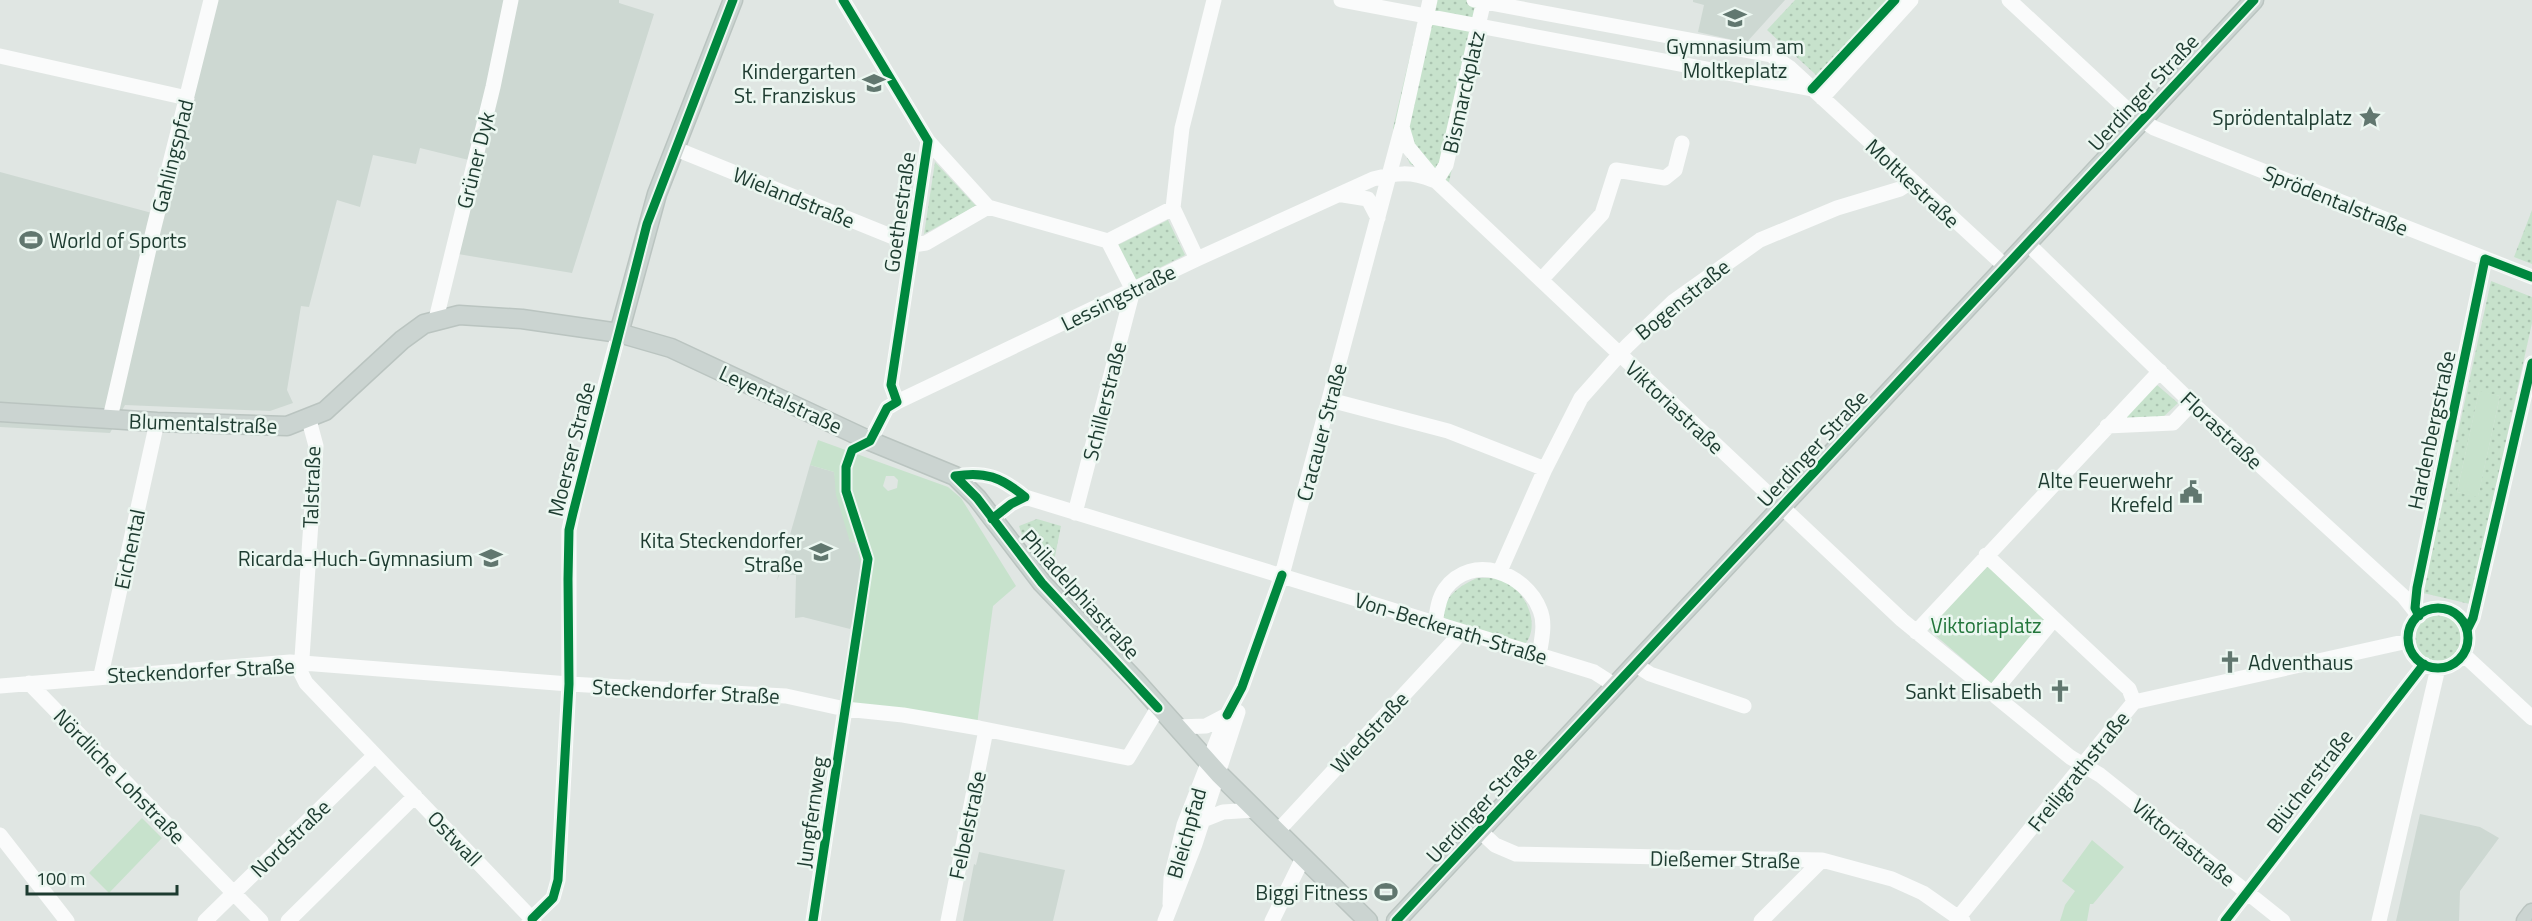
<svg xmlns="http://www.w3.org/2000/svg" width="2532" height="921" viewBox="0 0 2532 921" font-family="'Titillium Web',sans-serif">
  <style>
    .built { fill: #cdd8d2 }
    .grass { fill: url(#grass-dots); fill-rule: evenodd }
    .park { fill: #c7e2cc; fill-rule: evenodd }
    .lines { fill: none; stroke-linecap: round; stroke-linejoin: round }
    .major-casing { stroke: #bac4c0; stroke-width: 21 }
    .minor { stroke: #fafbfb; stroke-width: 15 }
    .major { stroke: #cbd4d1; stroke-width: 18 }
    .tram { stroke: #c5c9c8; stroke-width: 1.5 }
    .cycleway-casing { stroke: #ecf7f1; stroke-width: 13 }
    .cycleway { stroke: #00873e; stroke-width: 9 }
    .labels { text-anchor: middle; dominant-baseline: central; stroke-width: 5; stroke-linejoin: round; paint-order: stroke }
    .poi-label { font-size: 21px; fill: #1d3b30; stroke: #ecf7f1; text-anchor: end }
    .street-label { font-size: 21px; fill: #1d3b30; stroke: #ecf7f1 }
    .park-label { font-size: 21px; fill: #23763b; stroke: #ecf7f1 }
  </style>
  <defs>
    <pattern id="grass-dots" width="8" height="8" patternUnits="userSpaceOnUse" patternTransform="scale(1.5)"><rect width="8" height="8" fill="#c7e2cc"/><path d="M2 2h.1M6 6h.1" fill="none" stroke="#aac3b0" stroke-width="1.8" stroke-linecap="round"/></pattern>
  </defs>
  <rect width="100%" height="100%" fill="#e0e6e3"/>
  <path class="built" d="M216,0H619V3L654,14L572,273L458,254L481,163L420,148L416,164L373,155L360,207L337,200L309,307L301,306L287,390L293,403L270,411L125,405L110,433L0,427V172L163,216Z
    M1693,0H1785L1746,43L1698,32L1704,5L1693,2Z
    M810,465L834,472L850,541L855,543L862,564L855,616L850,629L803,617L795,618L796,575L780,574L777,580Z
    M2420,814L2480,827L2499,838L2460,891L2459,921H2396Z
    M979,852L1065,870L1053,921H963L974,864L976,865Z"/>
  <path class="grass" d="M1423,0H1490L1449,182L1410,164L1393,128Z
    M1795,0H1905L1826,84L1767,30Z
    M935,162L976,206L924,234Z
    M2532,210V264L2514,257Z
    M1168,220L1185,255L1135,280L1118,245Z
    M2491,281L2532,297V323L2470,604L2423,593ZM2479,392L2500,396L2478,496L2457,492Z
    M2157,385L2178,403L2161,419L2127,422L2126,412Z
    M1037,519L1061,526L1052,571L1022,535L1019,526Z
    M1477,578C1484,578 1493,577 1500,579C1524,587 1542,624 1525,644L1448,621L1443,617C1443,596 1460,586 1477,578Z
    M2415 638a24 24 0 1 1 48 0a24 24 0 1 1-48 0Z"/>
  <path class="park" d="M2479,391L2500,396L2478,497L2457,492Z
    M818,440L948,487L961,498L1016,586L993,606L976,732L845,709L861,567L856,543L850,542L836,495L834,472L810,465ZM886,476H894L898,480L897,488L888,491L883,486Z
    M1988,566L2045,619L2040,629H2036L1992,684L1927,628Z
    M142,818L162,838L109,893L89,873Z
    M2092,840L2124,867L2093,904H2090L2087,921H2060L2065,905L2075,891L2062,881Z"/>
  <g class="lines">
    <g class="major-casing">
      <path id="major" d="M619,333L657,194L733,0
        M0,412L157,422L287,426L325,411L402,340L424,324L459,315L522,319L619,333L671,348L870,441L955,476L977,498L1042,583L1135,680L1219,774L1368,921
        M1396,921L2254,0
        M2526,921L2532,913"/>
    </g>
    <path class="minor" d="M843,0L928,141L988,207
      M1341,0L1812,89
      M1474,0L1771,55L1790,68L2006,267
      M2009,0L2131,113L2154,128L2532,277
      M0,56L187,98
      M1822,98L1911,0
      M1402,127L1408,147L1436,181L1902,620L2070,757L2100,775L2283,921
      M676,149L913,245L926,243L988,207
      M1436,181L1446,165L1484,0
      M1343,195L1368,199L1378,218
      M988,207L1108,241
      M1173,208L1182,128L1214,0
      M2027,243L2192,403L2404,597L2419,616
      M1541,280L1602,214L1616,170L1665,178L1675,170L1682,143
      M436,319L493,87L511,0
      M1330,400L1448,431L1545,469
      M897,402L891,385L928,141
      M110,418L154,227L211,0
      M309,420L316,446L301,673L306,683L534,921
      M2107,426L2173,423L2192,403
      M870,441L887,408L897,402L1197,259L1373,179C1396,173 1411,171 1433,180
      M955,476C985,471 1001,477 1025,497L1594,672L1616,686
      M1075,513L1133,290L1108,241L1173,208L1197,259
      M992,519L1011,504L1025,497
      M1986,555L2129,689L2134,702
      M1500,571L1545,469L1581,398L1627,346L1674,301L1760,240L1837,208L1900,189L1911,182
      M2415,608L2417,588L2485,259
      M2408 638a30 30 0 1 1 60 0a30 30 0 1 1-60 0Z
      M1435,624C1437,612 1438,599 1445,589C1472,552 1526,573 1540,610C1546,624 1541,642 1539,656
      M2467,630L2473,618L2532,363
      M1916,632L2160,371
      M2463,654L2532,718
      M1636,665L1650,674L1744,706
      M101,675L157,422
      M29,683L261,921
      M0,686L290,662L569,684L786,696L845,709L903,715L979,728L1128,758L1158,708
      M1992,694L2054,619
      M1176,727L1206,726L1227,715
      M1203,820L1223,812L1254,810
      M1480,831L1495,845L1516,854L1822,860L1892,879L1923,893L1963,921
      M1277,832L1461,633
      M0,835L67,921
      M1170,904L1171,878L1184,825L1227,715L1242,687L1282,575L1402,127L1430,0
      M1958,918L2134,702L2408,641
      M205,921L375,755
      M288,921L415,796
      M529,921L553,898L558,880L569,684V530L579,482L619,333
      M813,921L845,709
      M948,921L986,730
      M1165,921L1195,844L1238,712
      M1272,921L1303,858
      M1761,921L1822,860
      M2225,921L2424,664
      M2379,921L2438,668"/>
    <use href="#major" class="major"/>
    <path class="tram" d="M1394,921L2252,0
      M2531,921L2532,919"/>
    <g class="cycleway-casing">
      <path id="cycleway" d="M1812,89L1895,0
        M955,476L977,498L1042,583L1158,708
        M955,476C985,471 1001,477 1025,497L1011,504L992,519
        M2408 638a30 30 0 1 1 60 0a30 30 0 1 1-60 0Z
        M2419,616L2415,608L2417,588L2485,259L2532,277
        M2467,630L2473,618L2532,363
        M1227,715L1242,687L1282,575
        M532,919L553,898L558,880L569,684L568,579L569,530L573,513L647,224L733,0
        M813,921L868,559L846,491V467L852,450L870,441L887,408L897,402L891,385L928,141L843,0
        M1396,921L2254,0
        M2225,921L2424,664"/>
    </g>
    <use href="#cycleway" class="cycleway"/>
  </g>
  <defs>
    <g id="school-bare" transform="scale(1.8)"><path d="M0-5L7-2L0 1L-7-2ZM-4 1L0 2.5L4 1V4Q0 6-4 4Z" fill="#61776f" stroke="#ecf7f1" stroke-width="2.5" paint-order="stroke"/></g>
    <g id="sight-bare" transform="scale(1.8)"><path d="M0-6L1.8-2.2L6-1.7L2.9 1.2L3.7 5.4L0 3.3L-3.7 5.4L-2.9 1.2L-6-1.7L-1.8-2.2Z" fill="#61776f" stroke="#ecf7f1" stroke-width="2.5" paint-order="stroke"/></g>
    <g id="stadium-bare" transform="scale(1.8)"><path d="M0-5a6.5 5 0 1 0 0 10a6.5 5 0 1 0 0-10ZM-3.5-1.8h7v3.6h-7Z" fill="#61776f" stroke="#ecf7f1" stroke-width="2.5" paint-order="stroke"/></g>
    <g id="civic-bare" transform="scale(1.8)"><path d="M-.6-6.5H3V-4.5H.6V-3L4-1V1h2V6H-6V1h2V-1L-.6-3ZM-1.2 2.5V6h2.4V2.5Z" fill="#61776f" stroke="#ecf7f1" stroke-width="2.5" paint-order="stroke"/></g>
    <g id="church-bare" transform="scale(1.8)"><path d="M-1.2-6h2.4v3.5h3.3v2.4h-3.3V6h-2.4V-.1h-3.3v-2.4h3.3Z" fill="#61776f" stroke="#ecf7f1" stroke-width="2.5" paint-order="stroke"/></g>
  </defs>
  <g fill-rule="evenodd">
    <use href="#school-bare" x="1735" y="18"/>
    <use href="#school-bare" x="874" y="83"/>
    <use href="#sight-bare" x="2370" y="117"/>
    <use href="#stadium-bare" x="31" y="240"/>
    <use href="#civic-bare" x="2191" y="492"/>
    <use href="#school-bare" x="821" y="552"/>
    <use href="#school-bare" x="491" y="558"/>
    <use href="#church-bare" x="2230" y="662"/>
    <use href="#church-bare" x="2060" y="691"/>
    <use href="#stadium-bare" x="1386" y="892"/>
  </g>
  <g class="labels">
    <g class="poi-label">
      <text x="1735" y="46" text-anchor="middle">Gymnasium am<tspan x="1735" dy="24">Moltkeplatz</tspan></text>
      <text x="856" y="71">Kindergarten<tspan x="856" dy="24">St. Franziskus</tspan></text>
      <text x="2352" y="117">Sprödentalplatz</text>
      <text x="49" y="240" text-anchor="start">World of Sports</text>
      <text x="2173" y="480">Alte Feuerwehr<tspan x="2173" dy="24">Krefeld</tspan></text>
      <text x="803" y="540">Kita Steckendorfer<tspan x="803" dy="24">Straße</tspan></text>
      <text x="473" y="558">Ricarda-Huch-Gymnasium</text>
      <text x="2248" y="662" text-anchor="start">Adventhaus</text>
      <text x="2042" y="691">Sankt Elisabeth</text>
      <text x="1368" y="892">Biggi Fitness</text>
    </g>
    <g class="street-label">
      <text transform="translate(1463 92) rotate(-77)">Bismarckplatz</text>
      <text transform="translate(2143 92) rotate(-47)">Uerdinger Straße</text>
      <text transform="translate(172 156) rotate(-76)">Gahlingspfad</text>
      <text transform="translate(475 160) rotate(-76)">Grüner Dyk</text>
      <text transform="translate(1913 183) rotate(43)">Moltkestraße</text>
      <text transform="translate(794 197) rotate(22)">Wielandstraße</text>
      <text transform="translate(2336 200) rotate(22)">Sprödentalstraße</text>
      <text transform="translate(899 212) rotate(-82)">Goethestraße</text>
      <text transform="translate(1118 297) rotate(-26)">Lessingstraße</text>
      <text transform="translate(1682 299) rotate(-39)">Bogenstraße</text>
      <text transform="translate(781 399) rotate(25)">Leyentalstraße</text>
      <text transform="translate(1104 401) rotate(-76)">Schillerstraße</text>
      <text transform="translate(1675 407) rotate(43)">Viktoriastraße</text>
      <text transform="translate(203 423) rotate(2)">Blumentalstraße</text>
      <text transform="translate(2222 430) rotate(43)">Florastraße</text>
      <text transform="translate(2431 430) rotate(-78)">Hardenbergstraße</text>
      <text transform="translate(1321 432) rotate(-75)">Cracauer Straße</text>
      <text transform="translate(1812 448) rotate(-47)">Uerdinger Straße</text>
      <text transform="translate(571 449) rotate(-76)">Moerser Straße</text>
      <text transform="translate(311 487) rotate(-88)">Talstraße</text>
      <text transform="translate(129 549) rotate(-78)">Eichental</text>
      <text transform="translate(1081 594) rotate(48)">Philadelphiastraße</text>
      <text transform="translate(1451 628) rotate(17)">Von-Beckerath-Straße</text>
      <text transform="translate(201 670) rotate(-3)">Steckendorfer Straße</text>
      <text transform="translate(686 691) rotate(3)">Steckendorfer Straße</text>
      <text transform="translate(1369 732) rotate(-47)">Wiedstraße</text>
      <text transform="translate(2078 771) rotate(-51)">Freiligrathstraße</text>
      <text transform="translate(120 776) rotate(46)">Nördliche Lohstraße</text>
      <text transform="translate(2309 781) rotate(-52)">Blücherstraße</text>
      <text transform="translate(1481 804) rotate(-47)">Uerdinger Straße</text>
      <text transform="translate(811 812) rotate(-82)">Jungfernweg</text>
      <text transform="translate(967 825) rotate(-78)">Felbelstraße</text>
      <text transform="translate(1186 833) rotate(-74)">Bleichpfad</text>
      <text transform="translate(290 838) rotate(-44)">Nordstraße</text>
      <text transform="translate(455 838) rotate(46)">Ostwall</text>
      <text transform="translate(2184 842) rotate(39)">Viktoriastraße</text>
      <text transform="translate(1725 859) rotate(1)">Dießemer Straße</text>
    </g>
    <g class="park-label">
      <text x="1986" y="625">Viktoriaplatz</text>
    </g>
  </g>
  <path d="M27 885v9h150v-9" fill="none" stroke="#1d3b30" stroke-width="3"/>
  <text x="36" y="885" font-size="18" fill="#1d3b30" stroke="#ecf7f1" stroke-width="4.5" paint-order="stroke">100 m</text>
</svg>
